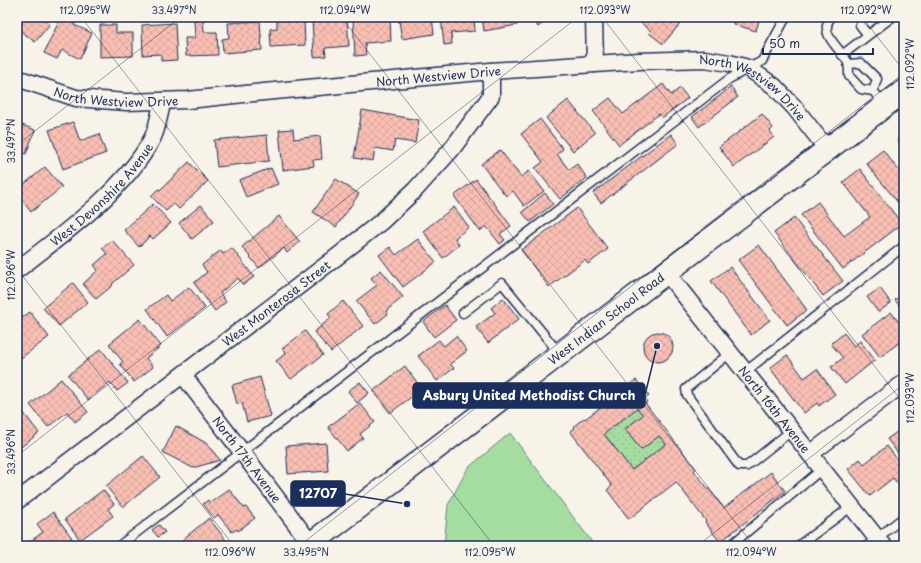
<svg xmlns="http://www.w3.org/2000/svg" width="921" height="563" viewBox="0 0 921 563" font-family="'Playpen Sans',sans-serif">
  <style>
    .grass { fill: url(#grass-dots); stroke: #608680 }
    .garden { fill: #a5dda1; stroke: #608680 }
    .building { fill: url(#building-cross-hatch); stroke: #1b2f5e; fill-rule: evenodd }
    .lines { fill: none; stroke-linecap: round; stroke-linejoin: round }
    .lane-casing { stroke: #1b2f5e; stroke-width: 11 }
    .street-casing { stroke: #1b2f5e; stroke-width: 19 }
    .secondary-casing { stroke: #1b2f5e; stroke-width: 25 }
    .lane { stroke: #f7f3e8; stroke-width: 8 }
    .street { stroke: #f7f3e8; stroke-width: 16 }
    .secondary { stroke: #f7f3e8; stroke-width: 22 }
    .ticks { fill: none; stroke: #1b2f5e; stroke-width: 1; stroke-opacity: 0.45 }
    .labels { text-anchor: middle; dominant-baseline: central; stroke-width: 4; stroke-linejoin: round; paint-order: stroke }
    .street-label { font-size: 12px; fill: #1b2f5e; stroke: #f7f3e8 }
    .leader { fill: none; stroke: #1b2f5e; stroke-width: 1.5 }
    .callout-dot { fill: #1b2f5e; stroke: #f7f3e8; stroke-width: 1.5 }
    .callout { fill: #1b2f5e; stroke: #1b2f5e; stroke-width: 1.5 }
    .callout-label { font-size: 13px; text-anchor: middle; font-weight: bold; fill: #fff }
    .neatline { fill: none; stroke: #1b2f5e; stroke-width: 1.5 }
    .ticks-label { font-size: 10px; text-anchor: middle; fill: #1b2f5e }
  </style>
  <defs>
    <pattern id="grass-dots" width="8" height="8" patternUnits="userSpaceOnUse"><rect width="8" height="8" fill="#a5dda1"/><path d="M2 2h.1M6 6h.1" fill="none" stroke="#8dbe8d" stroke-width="1.8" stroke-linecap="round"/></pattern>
    <pattern id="building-cross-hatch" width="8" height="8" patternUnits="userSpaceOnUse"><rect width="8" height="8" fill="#fabfb3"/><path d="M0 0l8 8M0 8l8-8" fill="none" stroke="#d6a49c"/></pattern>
  </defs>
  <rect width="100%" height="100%" fill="#f7f3e8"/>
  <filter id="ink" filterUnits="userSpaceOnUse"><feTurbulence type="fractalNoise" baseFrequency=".025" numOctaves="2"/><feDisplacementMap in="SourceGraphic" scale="8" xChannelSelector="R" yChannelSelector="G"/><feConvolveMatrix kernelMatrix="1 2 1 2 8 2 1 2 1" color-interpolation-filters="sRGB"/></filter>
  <g filter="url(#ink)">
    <path class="grass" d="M637,408L643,415L625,429L641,450L659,436L666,444L632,470L604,434Z"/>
    <path class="garden" d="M510,433L595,546H444L448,505L468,468Z"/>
    <path class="building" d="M17,17H42L50,24L35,42L17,28Z
      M61,17H78L74,25L92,33L80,59L62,50L57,59L44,53Z
      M324,17H347L349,46L325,48L326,56L314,57L312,18Z
      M353,17H390L391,41L365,43L366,55L355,56Z
      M407,17H432L434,34L402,39L399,21L407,19Z
      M441,17H474L475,31L451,33L452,44L444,45Z
      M482,17H515L517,25L484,31Z
      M530,17H551L538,27Z
      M638,17H686L663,44L649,33L651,31L640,22L641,20Z
      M698,17H709V21H698Z
      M735,17H760L756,31L733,24Z
      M304,19L305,45L271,47L270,29L277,28V20Z
      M194,20H203L204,32H217L218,55L186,56L185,38H195Z
      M260,21L262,50L223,53L222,39L229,38L228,23Z
      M175,23L177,60L161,61V54L143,55L142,25Z
      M100,25H116V33H133V56L100,57Z
      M663,84L671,95L680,88L688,98L662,118L659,114L619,145L593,111L610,98L623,114Z
      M731,87L738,97L699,127L692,117Z
      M568,100L595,133L573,151L546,118Z
      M362,110L419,120L415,143L395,140L393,151L375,148L373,161L354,158Z
      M762,114L773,128L770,131L774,137L734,167L719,147Z
      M540,119L563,149L557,154L569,170L577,164L587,178L560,199L535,168L543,162L521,134Z
      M73,122L80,141L99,134L106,153L63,169L49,130Z
      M17,123L35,130L26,154L17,151Z
      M293,129L294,139L320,136L322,159L313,160L314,166L283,170L279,130Z
      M671,134L678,144L601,203L593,193Z
      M904,134V149L897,140Z
      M267,135L269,161L217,167L214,140Z
      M500,150L521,177L529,171L544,191L524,206L513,191L506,196L481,164Z
      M883,150L904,177V210L866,163Z
      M189,162L208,181L179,209L174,204L166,211L151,196L158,189L160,190Z
      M45,167L62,187L31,212L17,194V190Z
      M271,168L278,184L246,197L239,180Z
      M860,169L902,224L843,269L801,215L818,202L844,236L870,217L843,182Z
      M336,179L359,194L336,227L313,212Z
      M476,179L511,226L500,234L505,240L500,244L486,226L480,231L454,196Z
      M545,193L553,204L530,222L522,212Z
      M153,204L171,223L153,239L150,236L139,247L124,230Z
      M201,205L214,221L192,239L179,223Z
      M454,207L469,227L455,238L459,245L443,258L423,231Z
      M577,208L608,249L588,264L585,260L549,287L521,250Z
      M279,216L300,242L287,253L284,248L259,268L242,247Z
      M794,218L843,281L823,296L774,233Z
      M418,239L436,262L403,287L379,255L390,247L396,255Z
      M112,240L134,265L112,284L113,285L96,299L83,284L98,270L94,265L107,254L102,248Z
      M759,245L807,310L787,325L738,260Z
      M232,248L254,277L243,285L238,278L220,293L226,302L215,311L194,283L207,272L202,265L221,250L223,254Z
      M730,267L770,320L751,335L711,281Z
      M381,270L403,297L386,311L388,314L375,324L356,301L377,285L371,278Z
      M73,283L88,302L59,326L43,308Z
      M904,284V312L895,300L903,294L899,288Z
      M189,287L205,308L167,337L147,309L166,295L170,301Z
      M880,288L891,303L878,312L867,297Z
      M503,298L519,319L488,343L476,327L495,313L491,308Z
      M343,301L363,326L331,352L314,332L331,318L328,314Z
      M445,305L456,320L434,337L423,322Z
      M30,312L49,337L17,361V321Z
      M891,312L904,329V339L880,357L862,334Z
      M140,319L161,346L146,358L153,367L134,382L120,364L123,362L109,344Z
      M305,331L323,355L291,379L276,361L286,353L282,349Z
      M643 347a15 15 0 1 1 30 0a15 15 0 1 1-30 0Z
      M844,333L854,346L860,341L875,360L845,384L831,367L843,358L831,344Z
      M456,336L467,351L450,364L454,368L437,381L418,356L439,340L444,346Z
      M101,349L128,383L117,391L110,382L88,400L68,375Z
      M787,355L804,378L817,369L835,394L819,406L817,403L804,413L770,368Z
      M405,366L422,389L390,413L373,391Z
      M260,377L271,416L247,422L242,403L237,404L232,385Z
      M61,379L88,412L75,422L67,412L48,427L30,405Z
      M636,380L649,396L645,399L647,402L645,403L696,469L694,471L724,508L771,472L785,491L720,542L705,522L706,521L676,482L629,519L607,490L612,486L570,431L575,428L574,426L584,418L585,419ZM637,408L643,415L625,429L641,450L659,436L666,444L632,470L604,434Z
      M360,382L369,393L357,403L348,391Z
      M360,403L375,422L360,434L363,438L347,451L328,427Z
      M23,412L39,433L17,450V416Z
      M176,426L206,443L220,460L193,468L164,453L163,452Z
      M904,427V461L887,439Z
      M326,443L328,471L288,474L286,446Z
      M887,446L904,468V484L900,487L893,478L870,496L848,469L860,459L864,464Z
      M143,456L160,477L123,507L106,486Z
      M229,489L244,508L246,507L255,518L238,531L237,529L232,532L218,515L214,518L203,504L208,500L210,503Z
      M103,490L114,504L108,509L113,516L80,540L65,519Z
      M53,512L72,538L65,542L68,546H24L43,532L37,524Z
      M209,518L228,543L225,546H187L182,540Z
      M159,525L165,532L158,537L152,530Z"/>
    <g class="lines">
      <g class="lane-casing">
        <path id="lane" d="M831,17C817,34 842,49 848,63C849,67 849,72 849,76L861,89L873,91L885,104
          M860,25L868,35
          M842,55L892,17
          M849,64L861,63L877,79L873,91
          M463,313L502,283L559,353
          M730,353L686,389L687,395L739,466H747L791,431
          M745,372L904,246
          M119,546L729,79L762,61L786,17
          M730,546L822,469
          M798,546L852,506
          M867,546L904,517"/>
      </g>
      <g class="street-casing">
        <g id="street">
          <path d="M594,17L595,64"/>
          <path id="s1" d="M17,78L76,98L126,102L188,100L264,92L491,71L639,61L705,59L729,63L748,68L774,86L794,107L827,149"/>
          <path id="s2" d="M17,270C62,235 125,190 152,139C158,128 159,113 163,101"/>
          <path id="s3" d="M666,272L883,546"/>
          <path id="s4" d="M183,375L242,452L311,544"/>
          <path d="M810,454L904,383"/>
          <path id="s5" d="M17,501L338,256L382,221L415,190L451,150L491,96V71"/>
        </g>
      </g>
      <g class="secondary-casing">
        <g id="secondary">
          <path id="s6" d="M308,546L904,91"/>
        </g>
      </g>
      <use href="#lane" class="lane"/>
      <use href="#street" class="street"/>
      <use href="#secondary" class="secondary"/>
    </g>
  </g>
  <path class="ticks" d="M81,17L494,546M341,17L754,546M602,17L904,404M862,17L904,71M17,145L181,17M17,269L234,546M17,456L578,17M299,546L904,73M697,546L904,384"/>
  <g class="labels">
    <g class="street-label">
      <text stroke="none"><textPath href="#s1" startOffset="426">North Westview Drive</textPath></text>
      <text stroke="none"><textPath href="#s1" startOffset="750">North Westview Drive</textPath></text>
      <text stroke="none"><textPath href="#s1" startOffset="102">North Westview Drive</textPath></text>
      <text stroke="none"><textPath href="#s2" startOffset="114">West Devonshire Avenue</textPath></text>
      <text stroke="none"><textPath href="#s5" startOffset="326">West Monterosa Street</textPath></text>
      <text stroke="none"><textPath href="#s6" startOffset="375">West Indian School Road</textPath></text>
      <text stroke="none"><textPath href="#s3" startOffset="175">North 16th Avenue</textPath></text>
      <text stroke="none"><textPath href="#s4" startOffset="106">North 17th Avenue</textPath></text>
    </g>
  </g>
  <path class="leader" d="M657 346L645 395M407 504L345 494"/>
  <g class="callout-dot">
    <circle cx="657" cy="346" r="4"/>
    <circle cx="407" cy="504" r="4"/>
  </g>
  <g class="callout">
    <rect x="413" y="383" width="232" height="25" rx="4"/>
    <rect x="291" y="481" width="54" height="25" rx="4"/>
  </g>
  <g class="callout-label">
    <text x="529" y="400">Asbury United Methodist Church</text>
    <text x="318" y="498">12707</text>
  </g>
  <rect width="921" height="563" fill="none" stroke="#f7f3e8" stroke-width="44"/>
  <path d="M763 48v6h110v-6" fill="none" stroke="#1b2f5e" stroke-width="2"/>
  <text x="769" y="48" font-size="12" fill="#1b2f5e" stroke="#f7f3e8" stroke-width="3" paint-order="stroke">50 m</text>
  <rect x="22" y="22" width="877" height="519" class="neatline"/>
  <g class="ticks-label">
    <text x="85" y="14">112.095°W</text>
    <text x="174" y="14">33.497°N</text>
    <text x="345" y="14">112.094°W</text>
    <text x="605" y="14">112.093°W</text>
    <text x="866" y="14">112.092°W</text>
    <text transform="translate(910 64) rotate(-90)" y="4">112.092°W</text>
    <text transform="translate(11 141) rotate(-90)" y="4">33.497°N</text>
    <text transform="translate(11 275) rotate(-90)" y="4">112.096°W</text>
    <text transform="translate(910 398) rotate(-90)" y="4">112.093°W</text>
    <text transform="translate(11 452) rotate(-90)" y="4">33.496°N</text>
    <text x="230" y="556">112.096°W</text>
    <text x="306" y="556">33.495°N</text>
    <text x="490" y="556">112.095°W</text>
    <text x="751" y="556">112.094°W</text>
  </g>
</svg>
